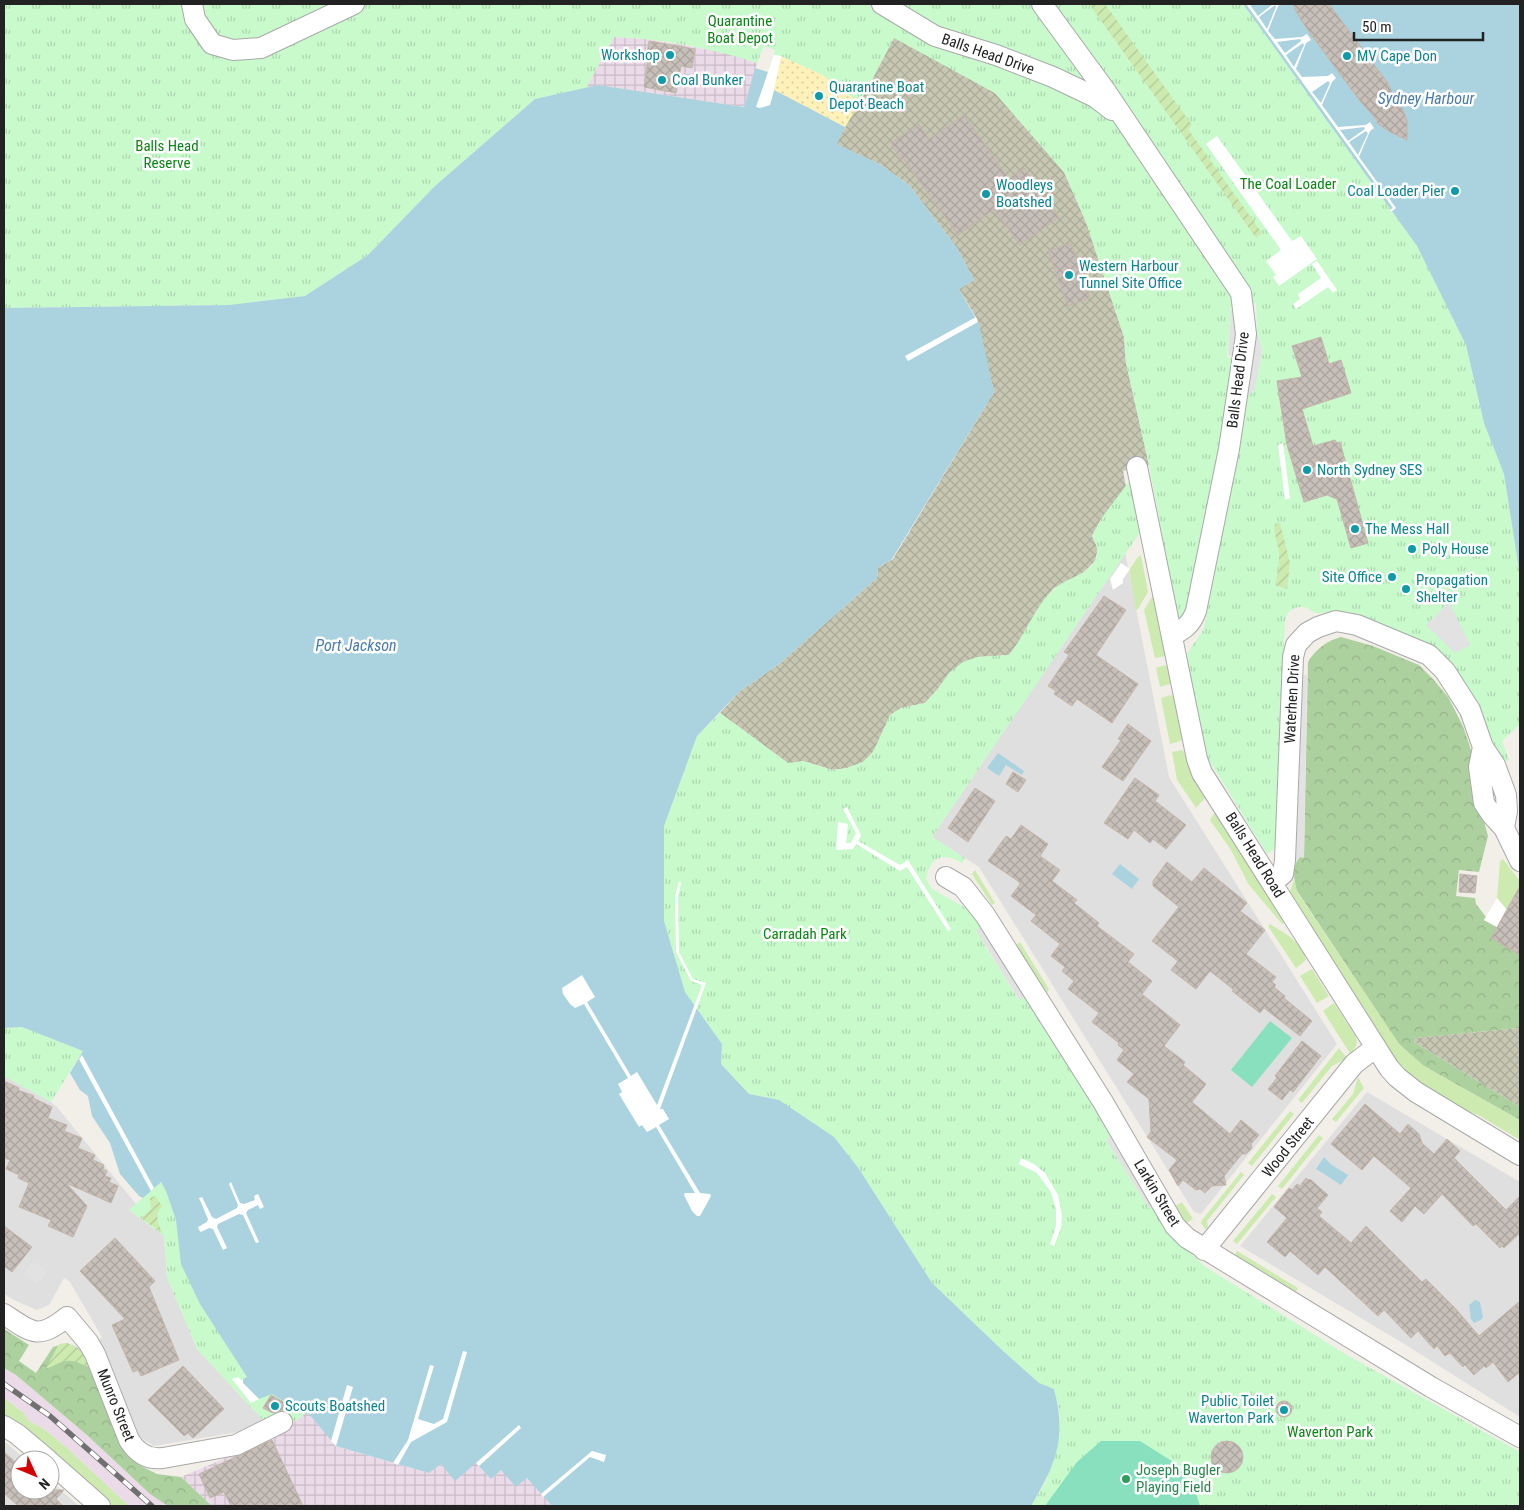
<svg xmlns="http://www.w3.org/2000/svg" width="1524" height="1510" viewBox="0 0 1524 1510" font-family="'Roboto Condensed',sans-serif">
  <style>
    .residential { fill: #e0dfdf }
    .industrial { fill: url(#industrial-grid) }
    .railway { fill: #ebdbe8 }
    .construction { fill: url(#construction-cross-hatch) }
    .grass { fill: #cdebb0 }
    .forest { fill: url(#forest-crowns) }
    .sand { fill: url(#sand-dots) }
    .park { fill: url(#park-tufts) }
    .garden { fill: url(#garden-furrows) }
    .pitch { fill: #88e0be }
    .parking { fill: #e2e2e2 }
    .water { fill: #aad3df }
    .pier { fill: #fff; fill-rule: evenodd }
    .building { fill: url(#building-cross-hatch); stroke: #c4b6ab }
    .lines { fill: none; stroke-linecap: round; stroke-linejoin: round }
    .minor-casing { stroke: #a9a9a9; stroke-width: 22 }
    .minor { stroke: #fff; stroke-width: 20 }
    .rail-casing { stroke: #707070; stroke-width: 5.5 }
    .rail { stroke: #fff; stroke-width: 4; stroke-dasharray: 11; stroke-linecap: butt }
    .culture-dot { fill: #0f9aa8; stroke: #fff; stroke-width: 2 }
    .leisure-dot { fill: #2e9e5b; stroke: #fff; stroke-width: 2 }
    .labels { text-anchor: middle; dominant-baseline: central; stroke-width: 5; stroke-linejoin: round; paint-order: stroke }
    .park-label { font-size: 15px; fill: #0c8416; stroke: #fff }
    .street-label { font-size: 15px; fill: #222; stroke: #fff }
    .culture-label { font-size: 15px; fill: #0d838f; stroke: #fff; text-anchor: start }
    .leisure-label { font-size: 15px; fill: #27864d; stroke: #fff; text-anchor: start }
    .water-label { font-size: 16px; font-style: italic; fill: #4a7aab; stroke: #fff }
  </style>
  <defs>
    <pattern id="industrial-grid" width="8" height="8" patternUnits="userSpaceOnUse" patternTransform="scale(1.25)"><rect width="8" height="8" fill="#ebdbe8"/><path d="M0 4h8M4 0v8" fill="none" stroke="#c9bcc7"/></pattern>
    <pattern id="construction-cross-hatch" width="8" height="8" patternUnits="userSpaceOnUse" patternTransform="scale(1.25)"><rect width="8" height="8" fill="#c7c7b4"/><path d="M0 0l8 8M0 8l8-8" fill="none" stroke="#abab9a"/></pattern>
    <pattern id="forest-crowns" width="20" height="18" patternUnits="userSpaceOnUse" patternTransform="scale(1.25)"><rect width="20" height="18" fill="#add19e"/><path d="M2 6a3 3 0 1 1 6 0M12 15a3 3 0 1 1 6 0" fill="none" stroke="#95b388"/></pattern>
    <pattern id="sand-dots" width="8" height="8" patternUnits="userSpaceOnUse" patternTransform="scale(1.25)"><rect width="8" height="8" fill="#fff1ba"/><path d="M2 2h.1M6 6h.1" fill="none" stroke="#dacea0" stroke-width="1.8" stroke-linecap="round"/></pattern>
    <pattern id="park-tufts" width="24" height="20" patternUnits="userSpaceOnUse" patternTransform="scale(1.25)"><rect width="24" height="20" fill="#c8facc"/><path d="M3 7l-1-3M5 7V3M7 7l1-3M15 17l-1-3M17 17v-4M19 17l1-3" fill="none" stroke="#acd6af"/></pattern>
    <pattern id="garden-furrows" width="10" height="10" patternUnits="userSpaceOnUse" patternTransform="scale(1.25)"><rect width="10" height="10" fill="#cdebb0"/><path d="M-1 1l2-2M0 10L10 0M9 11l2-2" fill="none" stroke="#b0c997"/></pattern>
    <pattern id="building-cross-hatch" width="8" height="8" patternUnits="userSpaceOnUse" patternTransform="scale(1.25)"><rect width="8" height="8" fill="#c7bfb8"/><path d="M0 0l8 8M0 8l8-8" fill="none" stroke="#aba49e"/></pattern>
  </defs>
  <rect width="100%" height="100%" fill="#f2efe9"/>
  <path class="residential" d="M1125,552L1169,777L1337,1044L1201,1214L1194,1212L979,867L932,837Z
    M4,1076L51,1102L57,1107L136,1204L130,1211L164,1236L167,1277L197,1349L263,1420L238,1432L154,1446L139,1437L133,1428L99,1340L102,1337L70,1282L64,1278L49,1305L37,1310L16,1301L4,1294Z
    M1367,1092L1520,1182V1417L1406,1345L1240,1246Z
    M4,1441L26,1460H20V1490H50V1481L79,1506H4Z"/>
  <path class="industrial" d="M614,37L646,39L699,48L730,54L757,63L744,107L598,85L586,88Z
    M308,1412L336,1446L429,1473L441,1464L476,1463L491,1479L501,1470L527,1477L552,1506H212L181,1477L240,1452L287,1427Z"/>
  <path class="railway" d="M4,1368L16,1375L88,1436L150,1494L168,1506H129L66,1447L44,1429L28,1421L24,1413L4,1398Z"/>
  <path class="construction" d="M894,37L995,93L1064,172L1086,222L1124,337L1126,363L1149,465L1123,471L1126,487L1101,519L1092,536L1098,548L1095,561L1083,573L1054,588L1044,600L1020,641L1009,655L978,657L950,672L937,690L925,703L901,708L873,752L863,762L847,768L833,770L803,761L789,764L720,713L740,691L779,664L877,578L878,568L893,559L994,392L976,317L959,289L974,280L957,248L909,185L881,165L836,144Z
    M1520,1028V1107L1414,1042L1416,1038Z"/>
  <path class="grass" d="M1141,555L1148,592L1138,609L1136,610L1129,570L1138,557Z
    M1153,595L1155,596L1166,654L1165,656L1155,658L1144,610Z
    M1165,665L1167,667L1171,683L1170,684L1160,687L1156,668Z
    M1171,695L1174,697L1183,739L1180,741L1170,744L1161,698Z
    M1182,750L1184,752L1193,778L1205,798L1196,808L1177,780L1172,752Z
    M1215,812L1286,922L1282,924L1249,885L1231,850L1210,820Z
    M1503,859L1520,881V903L1513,899L1507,910L1497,898L1500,861Z
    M975,870L995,903L992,905L972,874Z
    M1294,879L1297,892L1399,1044L1424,1066L1520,1120V1140L1480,1116L1461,1108L1431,1091L1400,1067L1383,1045L1290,892Z
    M1270,924C1284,933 1303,942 1306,960L1296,968L1268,926Z
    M1020,942L1049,989L1047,993L1016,945Z
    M1312,969L1329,996L1317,1003L1300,976Z
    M1334,1003L1356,1037L1357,1044L1351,1055L1323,1011Z
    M1339,1048L1347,1058L1332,1066L1302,1103L1298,1100Z
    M1358,1077L1364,1088L1336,1122L1332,1119L1353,1094Z
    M1290,1111L1294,1114L1252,1166L1248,1163Z
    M1319,1135L1323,1138L1282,1189L1278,1186Z
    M1241,1172L1244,1175L1207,1221L1208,1228L1205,1229L1201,1223L1202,1220Z
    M1272,1194L1276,1197L1237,1244L1233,1241Z
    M1182,1202L1193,1219L1183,1225L1172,1208Z
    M1237,1251L1298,1288L1296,1292L1235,1255Z
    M4,1398L24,1413L29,1421L44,1429L66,1447L129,1506H112L21,1427L4,1417Z"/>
  <path class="forest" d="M1341,637L1373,646L1419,665L1433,679L1448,697L1463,726L1471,750V775L1488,836L1479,872L1459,870L1456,896L1475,898L1476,904L1486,917L1484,920L1497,927L1491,938L1520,955V1028L1416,1038L1414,1042L1520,1107V1120L1424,1066L1399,1044L1297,891C1294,879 1291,867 1300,857H1304L1308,662C1316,649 1326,641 1341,637Z
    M4,1329L29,1345L19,1361L36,1373L53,1347L67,1343L78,1348L86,1357L127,1454L141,1466L157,1474L181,1477L212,1506H168L150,1494L88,1436L16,1375L4,1368Z"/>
  <path class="sand" d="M781,56L823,75L860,103L845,127L774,90Z"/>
  <path class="park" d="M4,4H1243L1417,246L1466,345L1484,423L1504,474L1520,576V724L1502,741L1509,760L1500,763C1491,741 1483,716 1472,695C1444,644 1401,628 1347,616C1342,615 1337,614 1332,613C1322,612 1316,617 1308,608C1298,605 1288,608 1285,620L1282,690L1280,845L1267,854L1207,757L1186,657C1190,646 1199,639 1204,628L1247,397L1255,388L1262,351L1257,332L1256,303L1231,308L1227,357L1235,358L1187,614L1181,618L1177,616L1149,465L1126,363L1124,337L1086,222L1064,172L995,93L894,38L860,103L823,75L781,56L774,55L775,50L764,46L757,63C712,48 663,39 614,37L586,88L535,99L435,186L368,255L305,296L229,305L4,308Z
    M1131,479L1141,531L932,837L965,858L962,863C943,851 930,857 926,879L932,889L971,911L981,927L984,944L1019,1000L1025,996L1112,1136L1106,1140L1149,1208L1155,1205L1175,1238L1204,1266L1347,1355L1520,1452V1506H1031L1045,1483L1060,1434L1059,1409L1054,1389L1039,1383L1002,1350L932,1283L859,1169L779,1100L749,1094L721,1064L722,1044L685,992L664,921V826L697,736L720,713L788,763L803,761L833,770L847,768L863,762L873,752L890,715L901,708L925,703L937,690L950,672L963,662L977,657L1009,655C1025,635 1035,606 1053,590C1065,578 1086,576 1095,561C1100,552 1096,544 1092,536L1101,519Z
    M22,1027L83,1051L51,1102L4,1076V1028Z
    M161,1182L166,1191L176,1220L180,1247L230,1349L247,1377L305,1414L294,1422L283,1414L263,1420L197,1349L167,1277L164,1236L129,1210Z"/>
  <path class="garden" d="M1089,4H1105L1192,125L1188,129L1262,233L1256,238Z
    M1280,523L1290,563L1287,589L1275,585C1277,574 1280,563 1279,552C1278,542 1273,534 1275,524Z
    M155,1196L162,1206C154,1215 158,1224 163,1234L141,1218L151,1209L150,1198Z
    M67,1343C80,1348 85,1355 91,1368C82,1364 72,1358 62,1362C55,1364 52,1368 46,1368L59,1344Z"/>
  <path class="pitch" d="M1270,1021L1292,1038L1252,1087L1231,1070Z
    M1101,1441H1140L1178,1465L1196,1493L1200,1506H1045L1077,1462Z"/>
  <path class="parking" d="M1231,310H1240L1237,356L1228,355Z
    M1257,332L1262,351L1255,389L1247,397Z
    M1449,602L1470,645L1455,653L1426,625Z
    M1298,675H1307L1304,858L1300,857L1295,863Z
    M981,927L1025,996L1019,1000L976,930Z
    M1112,1136L1155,1205L1149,1208L1106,1140Z
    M34,1261L47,1271L37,1284L24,1274Z"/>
  <path class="water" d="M1243,4H1520V576L1504,474L1484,423L1466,345L1417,246Z
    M755,68L768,72L757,107L771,101L774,90L845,127L837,144L881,165L909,185L957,248L974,280L959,289L979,324L994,392L892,559L878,568L877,578L779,664L740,691L697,736L664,826V921L685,992L722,1044L721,1064L749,1094L779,1100L834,1137L859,1169L932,1283L1002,1350L1039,1383L1054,1389C1067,1438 1056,1464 1031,1506H552L527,1478L516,1487L501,1470L491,1479L476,1463L455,1481L441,1464L429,1473L336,1446L308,1413L305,1414L272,1394L259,1399L243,1383V1379L247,1377L200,1304L181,1264L176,1220L166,1191L161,1182L143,1198L139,1196L120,1174L110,1143L92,1116L88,1096L80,1090L70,1073L83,1051L22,1027L4,1028V308L229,305L305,296L368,255L435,186L535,99L598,85L744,107Z
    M998,753L1024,771L1022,775L1006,765L999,776L987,768Z
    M1120,864L1139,879L1132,889L1112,874Z
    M1324,1157L1332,1165L1348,1175L1341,1185L1316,1169Z
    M1475,1300L1480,1302L1483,1317L1481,1320L1474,1323L1471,1319L1469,1305Z"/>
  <path class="pier" d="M1246,4H1255L1250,5L1258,16L1273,4H1281L1278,6L1268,31L1275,39L1302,37L1307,34L1311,40L1306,43L1296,69L1302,77L1328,76L1332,73L1336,78L1332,82L1322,105L1338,127L1366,125L1370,122L1374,128L1370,131L1359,157L1396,208L1391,212L1390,210L1393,208ZM1275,5L1276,7L1267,29L1259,17ZM1300,39L1301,41L1285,53L1277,42ZM1303,43L1304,45L1294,67L1286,55ZM1328,81L1330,83L1321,103L1312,92ZM1364,127L1365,129L1348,141L1340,130ZM1366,131L1368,133L1358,155L1349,142Z
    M774,55L781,56L774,90L770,105L760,108L756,107Z
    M1217,136L1292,241L1301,236L1317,259L1279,286L1273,277L1276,275L1266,261L1281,250L1206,144Z
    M1317,261L1337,290L1333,293L1328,287L1296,309L1293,304L1300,299L1298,294L1321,278L1312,264Z
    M976,317L978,322L908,361L905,356Z
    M1283,443L1290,498L1285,500L1278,445Z
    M1121,563L1130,569L1123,579V583L1113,590L1110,579Z
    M847,807L861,835L858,841L900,865L908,860L951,929L948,931L907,867L900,871L856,844L853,849L836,850L838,822L848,824L846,843H851L856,833L843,809Z
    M679,881L681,883L678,898L679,952L693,979L706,983L660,1109H663L669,1119L659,1125L700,1193L710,1194L711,1196L700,1216H697L692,1211L684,1195L685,1193H695L656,1127L647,1132L642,1125L639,1127L619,1094L622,1092L618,1084L628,1078L584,1004L575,1008L570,1004L563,994L562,988L582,975L595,997L587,1002L631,1076L637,1072L657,1105L702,985L691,981L676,952L675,897Z
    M1497,898L1507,910L1497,927L1484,920Z
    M82,1055L154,1188L151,1191L79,1059Z
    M1021,1158L1034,1164L1045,1173L1058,1195L1062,1216L1061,1228L1054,1246L1050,1244L1056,1226V1209L1051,1192L1037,1173L1019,1164Z
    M231,1182L240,1203L244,1204L255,1200L254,1196L258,1194L264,1207L260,1209L258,1205L248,1210L246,1213L259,1242L256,1243L243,1215L239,1214L218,1224L217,1227L227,1248L223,1250L213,1229L209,1228L201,1232L199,1230L198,1227L207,1222L208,1219L199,1198L202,1197L212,1217L216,1219L237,1208L238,1205L229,1184Z
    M463,1351L467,1352L447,1422L411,1442L398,1465L393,1463L408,1440L430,1365L434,1366L418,1419L434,1424L443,1419Z
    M238,1377L241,1380L243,1379V1383L259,1399L251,1403L232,1379Z
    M347,1385L353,1387L336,1446L331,1441Z
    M519,1425L521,1428L479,1466L476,1463Z
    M592,1451L606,1455L604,1462L590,1457L543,1497L541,1494Z"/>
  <path class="building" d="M1293,4H1329L1387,82L1398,104L1401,106L1407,120V140L1392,133L1377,123V120L1360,101L1307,29L1298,15Z
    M649,41L695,49L692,68L681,66L676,93L644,87L648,60H646Z
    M964,115L1009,179L1024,168L1059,217L1020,245L994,209L958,235L903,158L901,160L891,143L919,124L929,139Z
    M1071,243L1090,298L1068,306L1048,251Z
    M1321,337L1329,364L1341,360L1351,393L1302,409L1313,446L1335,440L1337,443L1340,442L1368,543L1351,548L1337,499L1327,495L1304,502L1287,445L1277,381L1302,377L1292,346Z
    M1104,596L1126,610L1096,655L1138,684L1112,723L1077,699L1072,706L1054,694L1056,691L1048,686L1069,655L1064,652Z
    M1128,724L1151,741L1123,781L1102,767L1121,740L1118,739Z
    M1013,772L1026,780L1018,792L1006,784Z
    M1135,778L1159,795L1155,801L1186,825L1166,849L1153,839L1150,843L1134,830L1128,839L1104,823Z
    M975,788L995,801L968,842L948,828Z
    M1021,825L1048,844L1040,856L1060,870L1052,881L1077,900L1074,903L1099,923L1097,926L1134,954L1128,962L1152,981L1142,994L1180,1025L1164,1046L1185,1062L1183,1065L1206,1084L1192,1102L1230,1134L1241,1120L1259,1135L1251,1144L1252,1148L1246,1154H1242L1224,1176L1226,1185L1212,1186L1205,1193L1200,1189L1196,1190L1183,1180L1178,1186L1169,1170L1177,1160L1147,1137L1151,1132L1149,1099L1127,1082L1134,1074L1117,1060L1124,1050L1118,1045L1119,1043L1092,1022L1099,1013L1068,989L1074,981L1062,971L1065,967L1051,956L1060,944L1031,921L1036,915L1011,896L1020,884L1018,881L988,861L1006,836L1011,839Z
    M1167,862L1192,882L1204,868L1247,903L1240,911L1265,930L1246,954L1276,977L1272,982L1276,985L1274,987L1285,996L1284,998L1312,1021L1300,1036L1264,1008L1260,1013L1232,991L1234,990L1210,971L1196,989L1171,970L1178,961L1152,941L1179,907L1153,886V881Z
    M1460,874L1477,876L1475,893L1459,892Z
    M1520,886V955L1491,938Z
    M1302,1041L1321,1056L1293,1092L1290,1090L1282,1100L1268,1089L1277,1078L1275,1076Z
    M4,1081L19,1088L18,1090L34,1096L33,1098L52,1107L48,1118L67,1125L64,1131L82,1138L78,1148L95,1155L93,1160L104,1165L103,1169L107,1171L105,1176L111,1178L109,1182L118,1186L111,1203L66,1183L87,1206L73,1237L48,1226L51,1220L19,1207L29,1183L18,1178L19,1175L6,1169L10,1160L4,1158Z
    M1365,1104L1400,1134L1408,1124L1419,1134L1422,1143L1434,1154L1447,1139L1460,1151L1454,1158L1506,1210L1520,1196V1233L1504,1248L1502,1246L1500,1248L1476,1224L1473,1226L1442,1194L1424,1214L1415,1206L1402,1222L1390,1211L1411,1188L1374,1156L1362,1170L1331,1144Z
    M1306,1178L1309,1180L1310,1179L1328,1195L1317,1208L1322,1212L1319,1216L1351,1243L1366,1226L1422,1282L1426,1279L1455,1308L1479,1336L1520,1301V1372L1508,1382L1493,1362L1486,1368L1484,1366L1474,1375L1465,1365L1463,1367L1450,1353L1445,1356L1437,1346L1434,1349L1418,1331L1411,1338L1384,1310L1378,1316L1325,1267L1318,1275L1290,1251L1285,1257L1267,1242L1287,1218L1274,1207L1289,1188L1292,1190L1297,1184L1300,1186Z
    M4,1226L32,1247L12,1272L4,1266Z
    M115,1238L155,1281L149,1287L179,1360L141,1376L138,1370L133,1372L112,1325L125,1319L80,1271Z
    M183,1366L224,1409L193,1438L188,1433L184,1436L148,1400Z
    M271,1395L287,1404L283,1410L273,1413L263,1408Z
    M1276 1409a8 8 0 1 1 16 0a8 8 0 1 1-16 0Z
    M272,1440L303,1506H231L224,1492L210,1498L199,1474Z
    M1211 1457a16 16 0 1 1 32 0a16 16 0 1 1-32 0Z
    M4,1452L20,1466V1490H64L56,1499L63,1506H18L4,1493Z"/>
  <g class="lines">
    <g class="minor-casing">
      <path id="minor" d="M192,4L195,19L212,44L233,50L261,48L354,4
        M882,4L935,36L996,55L1053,77L1095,97L1112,110
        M1042,4L1107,93L1241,293L1246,334L1245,342L1229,449L1196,611C1191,625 1184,629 1172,636
        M1137,467L1197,759L1202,773L1389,1068L1397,1077L1416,1092L1520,1155
        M1483,747L1479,767L1484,803L1492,815L1504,828L1520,861
        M946,877L963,887L985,915L1103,1102L1175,1226L1187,1238L1431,1387L1520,1437
        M1272,882L1283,874L1285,860L1293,657L1296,645L1307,633L1318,627L1336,621L1357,625L1429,655L1445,671L1470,710L1483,747L1495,765L1506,795L1507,811L1504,828
        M1204,1250L1354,1064L1376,1047
        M4,1314C32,1333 38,1340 67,1317L88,1342L95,1354L129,1440C137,1453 148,1460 163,1458L236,1445L282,1422
        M4,1426L17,1434L48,1460
        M50,1462L100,1506"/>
    </g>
    <use href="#minor" class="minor"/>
    <g class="rail-casing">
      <path id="rail" d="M4,1384L50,1416L152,1506"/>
    </g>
    <use href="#rail" class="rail"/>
  </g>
  <g class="culture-dot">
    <circle cx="670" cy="55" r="5"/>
    <circle cx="1347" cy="56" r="5"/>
    <circle cx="662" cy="80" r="5"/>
    <circle cx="819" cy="96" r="5"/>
    <circle cx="1455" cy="191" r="5"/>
    <circle cx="986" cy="194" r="5"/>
    <circle cx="1069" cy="275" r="5"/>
    <circle cx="1307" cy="470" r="5"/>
    <circle cx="1355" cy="529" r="5"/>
    <circle cx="1412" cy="549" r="5"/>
    <circle cx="1392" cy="577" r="5"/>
    <circle cx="1406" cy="589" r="5"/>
    <circle cx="275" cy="1406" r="5"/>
    <circle cx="1284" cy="1410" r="5"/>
  </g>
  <circle class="leisure-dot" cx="1126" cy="1479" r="5"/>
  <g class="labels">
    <g class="park-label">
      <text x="740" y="21">Quarantine<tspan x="740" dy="17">Boat Depot</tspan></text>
      <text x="167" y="146">Balls Head<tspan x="167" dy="17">Reserve</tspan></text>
      <text x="1288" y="184">The Coal Loader</text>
      <text x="805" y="934">Carradah Park</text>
      <text x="1330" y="1432">Waverton Park</text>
    </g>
    <g class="street-label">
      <text transform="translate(988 54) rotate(19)">Balls Head Drive</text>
      <text transform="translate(1238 380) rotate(-83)">Balls Head Drive</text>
      <text transform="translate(1292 699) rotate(-87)">Waterhen Drive</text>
      <text transform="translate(1255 855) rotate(58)">Balls Head Road</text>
      <text transform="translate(1288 1147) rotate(-51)">Wood Street</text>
      <text transform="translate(1157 1193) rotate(59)">Larkin Street</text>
      <text transform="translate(116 1405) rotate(68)">Munro Street</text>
    </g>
    <g class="culture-label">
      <text x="660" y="55" text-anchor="end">Workshop</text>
      <text x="1357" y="56">MV Cape Don</text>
      <text x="672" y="80">Coal Bunker</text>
      <text x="829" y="87">Quarantine Boat<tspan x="829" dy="17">Depot Beach</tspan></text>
      <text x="996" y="185">Woodleys<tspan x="996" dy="17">Boatshed</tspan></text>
      <text x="1445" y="191" text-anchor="end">Coal Loader Pier</text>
      <text x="1079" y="266">Western Harbour<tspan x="1079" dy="17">Tunnel Site Office</tspan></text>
      <text x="1317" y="470">North Sydney SES</text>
      <text x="1365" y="529">The Mess Hall</text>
      <text x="1422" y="549">Poly House</text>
      <text x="1382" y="577" text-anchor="end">Site Office</text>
      <text x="1416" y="580">Propagation<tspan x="1416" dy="17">Shelter</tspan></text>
      <text x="1274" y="1401" text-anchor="end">Public Toilet<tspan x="1274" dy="17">Waverton Park</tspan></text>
      <text x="285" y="1406">Scouts Boatshed</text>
    </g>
    <g class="leisure-label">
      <text x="1136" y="1470">Joseph Bugler<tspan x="1136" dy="17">Playing Field</tspan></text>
    </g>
    <g class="water-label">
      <text x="1426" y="98">Sydney Harbour</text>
      <text x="356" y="645">Port Jackson</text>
    </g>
  </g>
  <rect width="1524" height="1510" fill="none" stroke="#222222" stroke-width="10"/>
  <g transform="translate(35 1475) rotate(134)"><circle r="24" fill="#ffffff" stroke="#a7a7a7"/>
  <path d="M0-4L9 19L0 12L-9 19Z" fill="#d40000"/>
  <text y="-8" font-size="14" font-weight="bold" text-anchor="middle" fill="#222222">N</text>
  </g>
  <path d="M1354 32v8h129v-8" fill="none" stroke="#222222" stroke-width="2.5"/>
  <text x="1362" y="32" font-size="15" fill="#222222" stroke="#ffffff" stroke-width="4" paint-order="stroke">50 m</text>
</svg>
